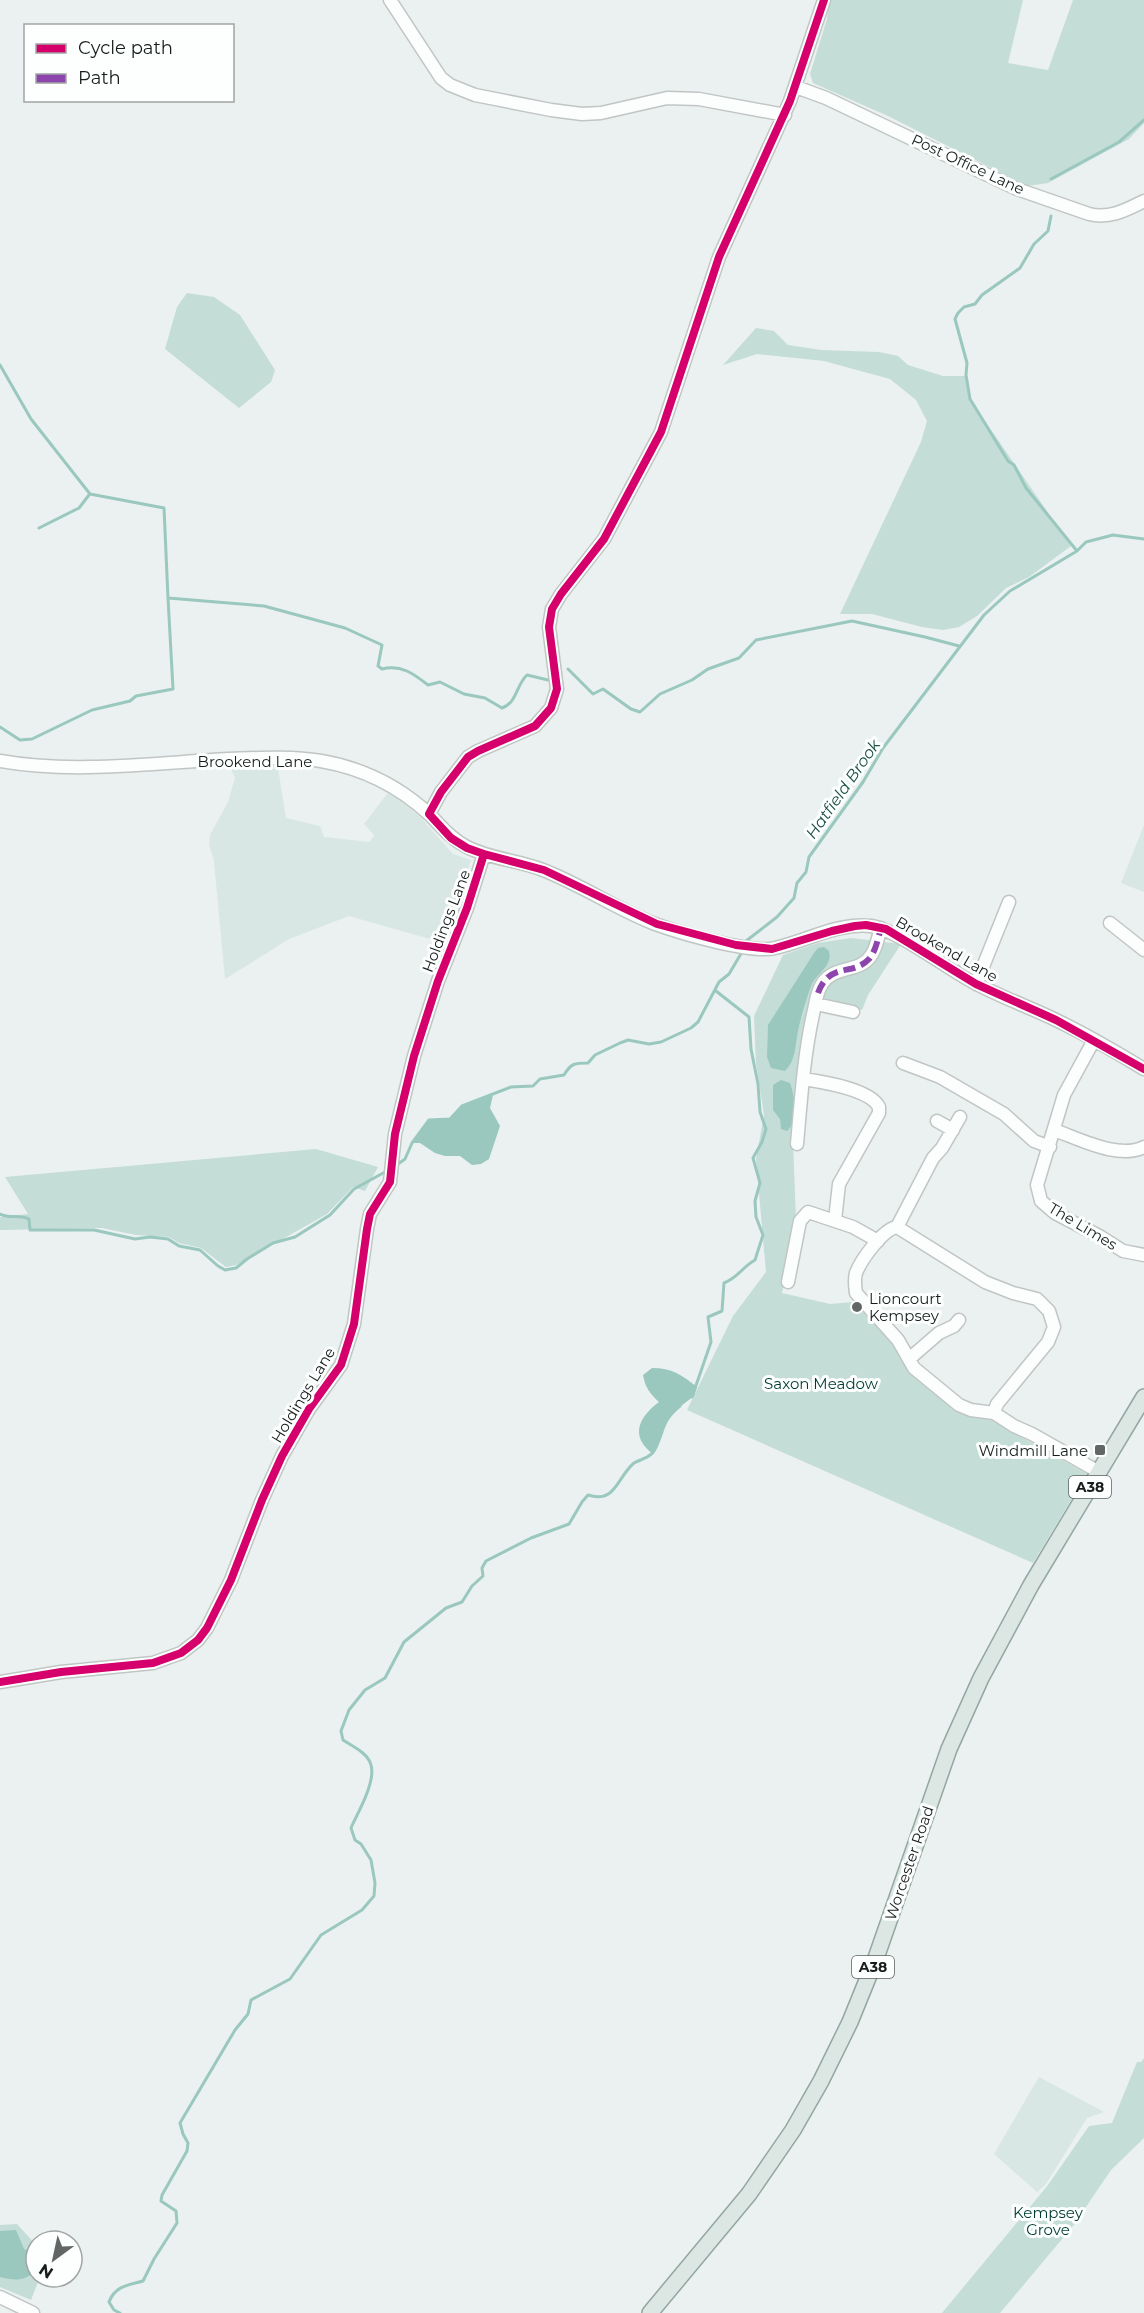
<svg xmlns="http://www.w3.org/2000/svg" width="1144" height="2313" viewBox="0 0 1144 2313" font-family="Montserrat,sans-serif">
  <style>
    .built { fill: #d8e7e4 }
    .green { fill: #c4ddd7 }
    .water { fill: #9ac8be }
    .lines { fill: none; stroke-linecap: round; stroke-linejoin: round }
    .stream { stroke: #9ac8be; stroke-width: 3 }
    .minor-casing { stroke: #c0c6c4; stroke-width: 15 }
    .major-casing { stroke: #92a6a2; stroke-width: 18 }
    .minor { stroke: #fcfdfd; stroke-width: 12 }
    .major { stroke: #dce7e4; stroke-width: 15 }
    .quiet { stroke: #8e44ad; stroke-width: 6; stroke-dasharray: 12 6; stroke-linecap: butt }
    .cycleway-casing { stroke: #fcfffe; stroke-width: 11 }
    .cycleway { stroke: #d6006c; stroke-width: 8 }
    .poi-dot { fill: #626766; stroke: #fcfffe; stroke-width: 2 }
    .labels { text-anchor: middle; dominant-baseline: central; stroke-width: 6; stroke-linejoin: round; paint-order: stroke }
    .shield { fill: #fcfffe; stroke: #5c6160; stroke-width: 1.5 }
    .shield-label { font-size: 14px; font-weight: bold; fill: #181d1c }
    .street-label { font-size: 15px; fill: #181d1c; stroke: #fcfffe }
    .poi-label { font-size: 15px; fill: #181d1c; stroke: #fcfffe; text-anchor: start }
    .park-label { font-size: 15px; fill: #003b32; stroke: #fcfffe }
    .water-label { font-size: 16px; font-style: italic; fill: #1a4f45; stroke: #fcfffe }
  </style>
  <rect width="100%" height="100%" fill="#eaf1f0"/>
  <path class="built" d="M277,762L286,818L320,826L324,837L370,842L374,835L364,824L390,790L422,819L453,854L471,860L444,943L349,916L289,939L225,979L214,861L209,845L210,835L228,802L235,778L229,764Z
    M1144,825V892L1121,883Z
    M1039,2077L1104,2112L1087,2118L1046,2184L1037,2192L994,2154Z"/>
  <path class="green" d="M829,0H1023L1008,63L1048,70L1073,0H1144V123L1129,139L1048,183L1027,186L888,116L813,83L810,74L827,19Z
    M187,293L214,297L240,315L275,370L271,382L239,408L165,349L177,307Z
    M756,328L774,331L788,345L821,350L879,352L898,356L908,365L943,376H965L969,398L1071,546L1029,577L1006,588L977,616L959,627L943,630L922,627L872,614H840L921,442L927,421L916,400L890,379L824,361L757,354L723,365Z
    M851,938L901,944L868,995L862,1010L815,1000L793,1143L796,1220L782,1293L830,1304L853,1302L894,1344L911,1373L945,1401L967,1416L991,1420L1087,1474L1033,1563L687,1410L733,1316L766,1272L756,1159L764,1115L756,1063L754,1016L783,955L818,943Z
    M316,1149L378,1167L365,1191L353,1187L327,1214L236,1265L226,1267L201,1248L179,1243L169,1237L136,1235L102,1228L0,1230V1217L28,1214L5,1177Z
    M1144,2058V2138L1111,2170L1073,2226L1000,2313H942L1048,2185L1089,2126L1112,2123L1137,2062H1141Z
    M17,2224L36,2245V2277H40L31,2300L0,2287V2225Z"/>
  <path class="water" d="M824,947L829,951C833,967 816,973 811,986C806,1000 801,1016 798,1031C795,1046 796,1060 785,1071L771,1068L767,1057L768,1025L814,953L818,948Z
    M781,1080L790,1083C795,1096 798,1122 787,1131L781,1129L780,1119L773,1110V1085Z
    M493,1095L490,1108L500,1126L489,1159L481,1164L472,1165L460,1156H445L435,1153L420,1143H412L429,1120L450,1119L462,1106Z
    M652,1368C672,1368 682,1375 697,1387L694,1396L668,1416L653,1454C629,1436 639,1417 659,1402C650,1394 645,1387 643,1375Z
    M16,2230L24,2249L36,2253V2271C24,2281 15,2281 0,2277V2231Z"/>
  <g class="lines">
    <path class="stream" d="M1051,179L1119,142L1144,120
      M1051,216L1048,231L1034,244L1020,268L982,295L975,304L964,307L958,313L955,319L967,363L966,375L970,399L1008,461L1014,465L1026,488L1077,551
      M0,365L31,419L90,494L164,508L168,598L264,606L345,628L382,645L378,666L382,669C401,664 414,674 428,685L440,682L464,694L485,698L502,708C517,703 516,685 527,675L548,680
      M39,528L79,508L89,495
      M568,669L593,694L603,689L631,709L640,712L660,694L692,680L708,669L739,658L756,640L852,621L925,637L959,646
      M0,727L20,740L32,739L92,710L130,701L136,696L173,689L168,598
      M746,941L777,917L794,898L797,883L806,872L809,857L863,782L883,748L984,615L1010,591L1077,551L1086,542L1113,535L1144,539
      M398,1164L405,1159L412,1143L429,1120L450,1119L462,1106L511,1087L533,1086L540,1079L564,1075C571,1063 575,1063 588,1063L595,1055L620,1043L628,1040L649,1044L661,1042L691,1028L698,1022L719,982L729,974L742,952
      M0,1214C10,1219 19,1214 29,1219L30,1230H94L135,1239L150,1237L168,1239L179,1246L200,1250L218,1266L225,1270L236,1268L247,1259L273,1243L295,1237L330,1215L354,1189L385,1172
      M692,1397L711,1342L708,1317L722,1311L724,1283C739,1277 741,1268 755,1260L763,1235L756,1217L755,1201L760,1183L753,1158L762,1142L766,1129L760,1112L758,1084L751,1049L749,1017L716,991
      M120,2313L114,2310L109,2302C115,2286 128,2285 143,2281L154,2259L177,2223L176,2211L161,2201L162,2195L187,2151L188,2143L183,2134L180,2123L235,2030L248,2014L251,2000L290,1979L321,1935L362,1910L374,1896L375,1883L371,1860L361,1844L355,1840L351,1828C358,1812 376,1782 371,1765C368,1753 352,1746 343,1740L341,1731L349,1710L365,1690L385,1678L404,1642L446,1608L462,1602L472,1586L483,1576L482,1568L486,1561L531,1538L569,1524L582,1502L588,1495C616,1504 617,1477 634,1463C641,1459 650,1458 654,1451C665,1431 660,1422 680,1406"/>
    <g class="minor-casing">
      <path id="minor" d="M390,0L441,78L450,85L475,95L551,110L582,114L601,113L667,98L699,99L785,115
        M796,87L826,98L1017,189L1089,214C1110,219 1126,210 1144,201
        M0,761C71,774 156,763 228,759C259,758 291,756 321,761C362,768 399,786 430,815C442,827 451,839 467,847C490,859 518,860 543,870C582,885 616,909 655,924C680,933 751,954 775,948C806,941 839,922 871,926C896,929 948,969 973,982C1000,997 1030,1007 1058,1021C1087,1035 1116,1052 1144,1069
        M429,814L441,792L468,757L478,751L535,726L551,708L557,689L549,627L552,609L561,594L604,539L661,432L719,257L790,101L824,0
        M1110,923L1144,950
        M976,984L1009,902
        M816,1004L853,1012
        M1094,1040L1064,1095L1037,1185L1041,1201L1055,1213L1101,1237L1123,1251L1144,1255
        M903,1063L940,1077L1004,1114L1034,1141L1050,1147
        M804,1079C823,1082 870,1089 879,1107V1113L839,1184L835,1220
        M960,1117L942,1148L933,1158L897,1227C883,1229 861,1260 856,1273C854,1280 855,1286 856,1293L898,1340L914,1368L959,1405L971,1410L994,1413L1014,1426L1032,1434L1099,1472
        M937,1121L953,1130
        M1054,1130C1080,1139 1119,1160 1144,1147
        M797,1144C801,1099 804,1053 814,1010C816,1001 817,991 822,984C835,964 861,974 872,954C877,946 878,936 881,928
        M897,1227L985,1282L1013,1293L1037,1299L1049,1311L1054,1327L1048,1342L997,1404L994,1413
        M788,1282L800,1221L808,1212L853,1227L878,1241
        M909,1359L939,1333L954,1326L959,1320
        M0,1682L61,1672L153,1663L181,1653L198,1640L207,1628L231,1580L262,1500L282,1456L309,1409L341,1365L354,1324L367,1229L370,1214L390,1182L395,1134L414,1056L438,981L467,908L484,854
        M0,2297L33,2313"/>
    </g>
    <g class="major-casing">
      <path id="major" d="M650,2313L749,2194L793,2130L821,2081L850,2022L876,1958L949,1749L981,1678L1031,1585L1144,1397"/>
    </g>
    <use href="#minor" class="minor"/>
    <use href="#major" class="major"/>
    <path class="quiet" d="M818,993C830,961 852,977 869,959C876,951 878,938 881,928"/>
    <g class="cycleway-casing">
      <path id="cycleway" d="M824,0L790,101L719,257L661,432L604,539L561,594L552,609L549,627L557,689L551,708L535,726L478,751L468,757L441,792L429,814L451,838L467,848L484,854L544,870L657,924L736,945L772,949L832,931L855,926L866,925L886,929L976,984L1056,1020L1144,1069
        M0,1682L61,1672L153,1663L181,1653L198,1640L207,1628L231,1580L262,1500L282,1456L309,1409L341,1365L354,1324L367,1229L370,1214L390,1182L395,1134L414,1056L438,981L467,908L484,854"/>
    </g>
    <use href="#cycleway" class="cycleway"/>
  </g>
  <g class="poi-dot">
    <circle cx="857" cy="1307" r="6"/>
    <rect x="1094" y="1444" width="12" height="12" rx="3"/>
  </g>
  <g class="labels">
    <g class="shield">
      <rect x="1069" y="1476" width="42" height="22" rx="4.5"/>
      <rect x="852" y="1956" width="42" height="22" rx="4.5"/>
    </g>
    <g class="shield-label">
      <text x="1090" y="1487">A38</text>
      <text x="873" y="1967">A38</text>
    </g>
    <g class="street-label">
      <text transform="translate(968 164) rotate(25)">Post Office Lane</text>
      <text x="255" y="761">Brookend Lane</text>
      <text transform="translate(446 921) rotate(-69)">Holdings Lane</text>
      <text transform="translate(947 949) rotate(30)">Brookend Lane</text>
      <text transform="translate(1083 1226) rotate(31)">The Limes</text>
      <text transform="translate(303 1395) rotate(-59)">Holdings Lane</text>
      <text transform="translate(909 1863) rotate(-71)">Worcester Road</text>
    </g>
    <g class="poi-label">
      <text x="869" y="1298">Lioncourt<tspan x="869" dy="17">Kempsey</tspan></text>
      <text x="1088" y="1450" text-anchor="end">Windmill Lane</text>
    </g>
    <g class="park-label">
      <text x="821" y="1383">Saxon Meadow</text>
      <text x="1048" y="2212">Kempsey<tspan x="1048" dy="17">Grove</tspan></text>
    </g>
    <g class="water-label">
      <text transform="translate(843 789) rotate(-55)">Hatfield Brook</text>
    </g>
  </g>
  <rect x="24" y="24" width="210" height="78" fill="#fcfffe" stroke="#a1a5a4" stroke-width="1.5"/>
  <rect x="36" y="44" width="30" height="9" fill="#d6006c" stroke="#a1a5a4" stroke-width="1.5"/>
  <text x="78" y="54" font-size="18" fill="#181d1c">Cycle path</text>
  <rect x="36" y="74" width="30" height="9" fill="#8e44ad" stroke="#a1a5a4" stroke-width="1.5"/>
  <text x="78" y="84" font-size="18" fill="#181d1c">Path</text>
  <g transform="translate(54 2259) rotate(213)"><circle r="28" fill="#fcfffe" stroke="#a1a5a4" stroke-width="1.5"/>
  <path d="M0-4.5L10 22L0 15L-10 22Z" fill="#626766"/>
  <text y="-9" font-size="16" font-weight="bold" text-anchor="middle" fill="#181d1c">N</text>
  </g>
</svg>
